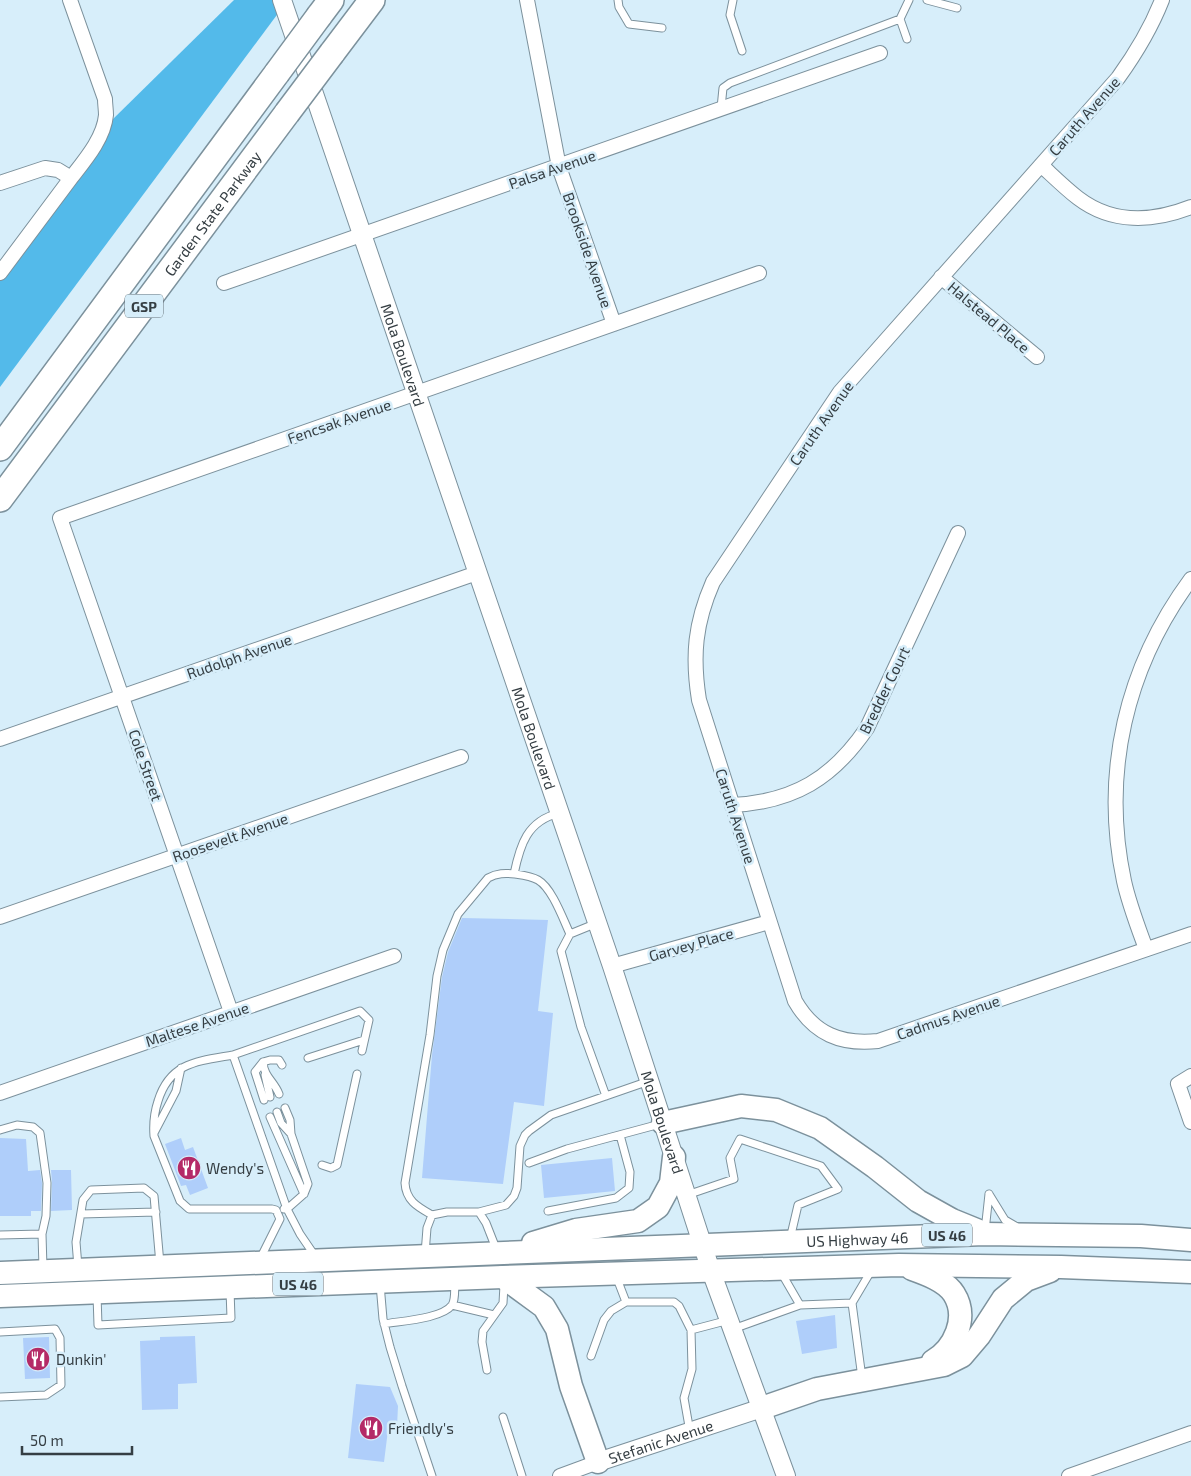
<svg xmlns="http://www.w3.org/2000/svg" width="1191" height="1476" viewBox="0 0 1191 1476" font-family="'Exo 2',sans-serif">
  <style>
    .forest { fill: #53baea }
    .building { fill: #afcefa }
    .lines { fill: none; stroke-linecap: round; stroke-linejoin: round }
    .service-casing { stroke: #7c919c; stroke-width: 9 }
    .minor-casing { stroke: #7c919c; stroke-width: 16 }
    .tertiary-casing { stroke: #7c919c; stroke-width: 20 }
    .trunk-casing { stroke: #7c919c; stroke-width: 25 }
    .motorway-casing { stroke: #7c919c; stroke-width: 28 }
    .service { stroke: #fff; stroke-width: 7 }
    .minor { stroke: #fff; stroke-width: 14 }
    .tertiary { stroke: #fff; stroke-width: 18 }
    .trunk { stroke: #fff; stroke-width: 22 }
    .motorway { stroke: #fff; stroke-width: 25 }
    .motorway-bridge-casing { stroke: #7c919c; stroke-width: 28; stroke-linecap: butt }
    .motorway-bridge { stroke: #fff; stroke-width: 25 }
    .labels { text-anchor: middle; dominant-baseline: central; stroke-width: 5; stroke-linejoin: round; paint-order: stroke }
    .shield { fill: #d7eefa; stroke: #66737a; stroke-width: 1 }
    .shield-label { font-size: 14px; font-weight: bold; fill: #353e43 }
    .street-label { font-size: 15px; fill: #353e43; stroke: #d7eefa }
    .poi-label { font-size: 15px; fill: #353e43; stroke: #d7eefa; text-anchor: start }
  </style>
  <rect width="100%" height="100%" fill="#d7eefa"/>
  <path class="forest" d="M234,0H288L0,387V271L111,121Z"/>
  <path class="building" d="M462,918L548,920L538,1011L553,1013L544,1106L514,1102L503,1184L422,1178L432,1055L442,977L448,952Z
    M0,1138L26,1139L28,1171L40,1170L42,1183L41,1211H31V1216H0Z
    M181,1138L185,1150L193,1147L208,1188L190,1195L186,1185L181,1186L165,1144Z
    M612,1158L615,1191L544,1198L541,1165Z
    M51,1170H71L72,1210L51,1211L52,1183Z
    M835,1315L837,1348L802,1354L796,1321Z
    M195,1336L197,1383L178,1384V1409L142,1410L140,1341L160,1340V1337Z
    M49,1337L50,1378L25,1379L23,1338Z
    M356,1384L390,1387L398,1406L397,1427L393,1431L388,1430L384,1462L348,1458Z"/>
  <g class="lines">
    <g class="service-casing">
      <path id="service" d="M618,0L619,7L629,24L662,28
        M733,0L730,15L742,51
        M927,0L957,8
        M900,19L907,39
        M721,108L723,88L730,83L900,19L909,0
        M514,874C520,845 527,821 559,813
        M597,923L570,934L561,951L581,1027L606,1096
        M570,934C563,919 552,888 538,880C531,876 522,875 515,874C505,873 497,873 488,878L458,914L443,950L437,976L430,1035L405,1183C406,1201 418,1207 432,1215L447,1212H479L506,1205L514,1196L517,1188L520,1146L525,1135L529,1131L551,1115L649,1081
        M233,1055L360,1011L369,1020L362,1051
        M308,1058L364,1040
        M263,1062L255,1072L264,1100
        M265,1075L270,1097
        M279,1094C274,1081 264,1077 263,1062L270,1060H279L282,1065
        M277,1112L281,1123L291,1134
        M270,1117L304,1194
        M0,1130L17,1125L33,1127L40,1133L47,1183L46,1216L42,1234L43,1268
        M154,1133L176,1091L181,1068
        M529,1163L567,1149L660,1124
        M322,1165L331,1168L337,1165L357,1074
        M989,1194L1005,1220L1017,1227
        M687,1195L734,1179L730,1158L740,1139L821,1166L838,1189L798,1205L790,1239
        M284,1209H287L304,1194L308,1184L291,1134L290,1120L285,1108
        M548,1211L616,1198L629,1188L630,1172L620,1135
        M479,1212L486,1223L497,1251
        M81,1214L156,1212
        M985,1231L989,1194
        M0,1235L42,1234
        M425,1254L427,1228L432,1215
        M260,1259L280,1219L276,1210L272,1209H189L180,1201L154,1136C153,1123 154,1113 158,1101C170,1062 198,1061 233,1055L287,1209L300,1234L315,1256
        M78,1267L76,1242L83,1200L91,1190L144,1188L154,1196L160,1264
        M782,1274L800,1305
        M616,1276L626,1302
        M380,1284L383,1319L390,1347L402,1386L432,1476
        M97,1295L98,1325L231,1318L230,1290
        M852,1303L871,1271
        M452,1305L494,1315
        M384,1324C400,1321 442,1319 452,1305C456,1299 454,1289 455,1282
        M733,1329L800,1305L852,1303L862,1378
        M0,1332L55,1329L60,1338L61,1385L46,1395L0,1397
        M591,1356L604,1320L611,1311L626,1302H674L679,1306L691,1330L729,1320
        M487,1370L482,1342L483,1331L503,1303L504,1285
        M503,1417L522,1476
        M690,1432L684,1398L692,1369L691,1330"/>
    </g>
    <g class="minor-casing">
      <path id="minor" d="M527,0L559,167L614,324
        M1162,0C1151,28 1136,53 1118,78L840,392L713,582C695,623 692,656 699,700L795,1001C814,1034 841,1045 878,1041L1191,934
        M1041,165C1053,176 1065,188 1078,198C1112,224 1153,222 1191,207
        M0,183L45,168L58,170L71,178C85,160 104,138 106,115C106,110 105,104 105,99L70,0
        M0,273L71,178
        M941,277L1037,357
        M224,283L880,53
        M0,739L477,573
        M732,805C794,802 833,778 867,728L958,533
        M0,917L461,757
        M1146,949C1138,927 1129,904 1124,881C1101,773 1126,667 1191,579
        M612,966L769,922
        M231,1012L60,518L759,273
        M1191,1076L1178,1084L1191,1122
        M0,1093L394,956
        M560,1476L598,1462
        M1069,1476L1191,1433"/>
    </g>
    <g class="tertiary-casing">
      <g id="tertiary">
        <path id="s1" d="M282,0L612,966L711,1271L786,1476"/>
        <path id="s2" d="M598,1462L762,1408"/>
      </g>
    </g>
    <g class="trunk-casing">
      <g id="trunk">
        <path d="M663,1123L741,1106L776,1110L820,1128L875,1167L918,1201L952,1220L979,1231"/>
        <path d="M533,1243L576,1230L638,1221L658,1207L671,1183L674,1157"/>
        <path d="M912,1269C926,1274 946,1281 954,1294C969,1318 954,1349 933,1361"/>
        <path id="s3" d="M0,1273L984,1234L1141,1236L1191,1240"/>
        <path d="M503,1277L544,1307L557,1329L571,1386L598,1462"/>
        <path d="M0,1296L503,1277L899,1265L1061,1267L1191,1272"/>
        <path d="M762,1408L817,1389L944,1365L962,1356L979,1336L1003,1299L1026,1280L1050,1271"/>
      </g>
    </g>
    <g class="motorway-casing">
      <g id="motorway">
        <path d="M319,16L331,0"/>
        <path d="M332,53L372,0"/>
        <path d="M0,448L277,73"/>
        <path id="s4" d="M0,499L287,113"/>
      </g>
    </g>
    <use href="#service" class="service"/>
    <use href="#minor" class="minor"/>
    <use href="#tertiary" class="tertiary"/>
    <use href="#trunk" class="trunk"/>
    <use href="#motorway" class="motorway"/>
    <g class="motorway-bridge-casing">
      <path id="motorway-bridge" d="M277,73L319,16
        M287,113L332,53"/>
    </g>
    <use href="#motorway-bridge" class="motorway-bridge"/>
  </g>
  <defs>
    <g id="restaurant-disc" transform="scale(1.25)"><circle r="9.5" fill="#b42a67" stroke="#d7eefa"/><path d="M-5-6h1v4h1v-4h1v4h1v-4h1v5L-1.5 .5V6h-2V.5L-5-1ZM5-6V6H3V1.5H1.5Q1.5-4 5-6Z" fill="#fff"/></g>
  </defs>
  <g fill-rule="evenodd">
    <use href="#restaurant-disc" x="189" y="1168"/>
    <use href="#restaurant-disc" x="38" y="1359"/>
    <use href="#restaurant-disc" x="371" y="1428"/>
  </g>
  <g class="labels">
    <g class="shield">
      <rect x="125" y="294.5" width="38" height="23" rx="4"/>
      <rect x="922" y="1223.5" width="50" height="23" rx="4"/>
      <rect x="273" y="1272.5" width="50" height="23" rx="4"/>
    </g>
    <g class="shield-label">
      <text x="144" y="306">GSP</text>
      <text x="947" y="1235">US 46</text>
      <text x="298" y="1284">US 46</text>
    </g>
    <g class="street-label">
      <text transform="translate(1084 116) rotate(-49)">Caruth Avenue</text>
      <text transform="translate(552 169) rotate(-19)">Palsa Avenue</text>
      <text stroke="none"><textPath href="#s4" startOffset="356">Garden State Parkway</textPath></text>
      <text transform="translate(588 250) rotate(71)">Brookside Avenue</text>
      <text transform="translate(989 317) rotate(40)">Halstead Place</text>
      <text stroke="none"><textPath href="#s1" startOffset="375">Mola Boulevard</textPath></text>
      <text transform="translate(339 421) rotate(-19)">Fencsak Avenue</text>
      <text transform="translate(821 423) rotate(-55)">Caruth Avenue</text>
      <text transform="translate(239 656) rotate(-19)">Rudolph Avenue</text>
      <text transform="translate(884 690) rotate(-64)">Bredder Court</text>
      <text stroke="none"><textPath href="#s1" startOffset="780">Mola Boulevard</textPath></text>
      <text transform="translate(146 765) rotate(71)">Cole Street</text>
      <text transform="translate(736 816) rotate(72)">Caruth Avenue</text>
      <text transform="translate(230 837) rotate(-19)">Roosevelt Avenue</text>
      <text transform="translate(691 944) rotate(-16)">Garvey Place</text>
      <text transform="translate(948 1017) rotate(-19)">Cadmus Avenue</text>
      <text transform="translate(197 1024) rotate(-19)">Maltese Avenue</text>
      <text stroke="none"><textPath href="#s1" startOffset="1185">Mola Boulevard</textPath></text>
      <text stroke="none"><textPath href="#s3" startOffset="858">US Highway 46</textPath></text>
      <text stroke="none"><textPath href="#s2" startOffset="66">Stefanic Avenue</textPath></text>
    </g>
    <g class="poi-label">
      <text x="206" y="1168">Wendy's</text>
      <text x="56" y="1359">Dunkin'</text>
      <text x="388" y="1428">Friendly's</text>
    </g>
  </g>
  <path d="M22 1446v8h110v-8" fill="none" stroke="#353e43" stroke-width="2.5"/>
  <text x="30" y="1446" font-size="15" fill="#353e43" stroke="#d7eefa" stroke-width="4" paint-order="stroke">50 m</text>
</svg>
